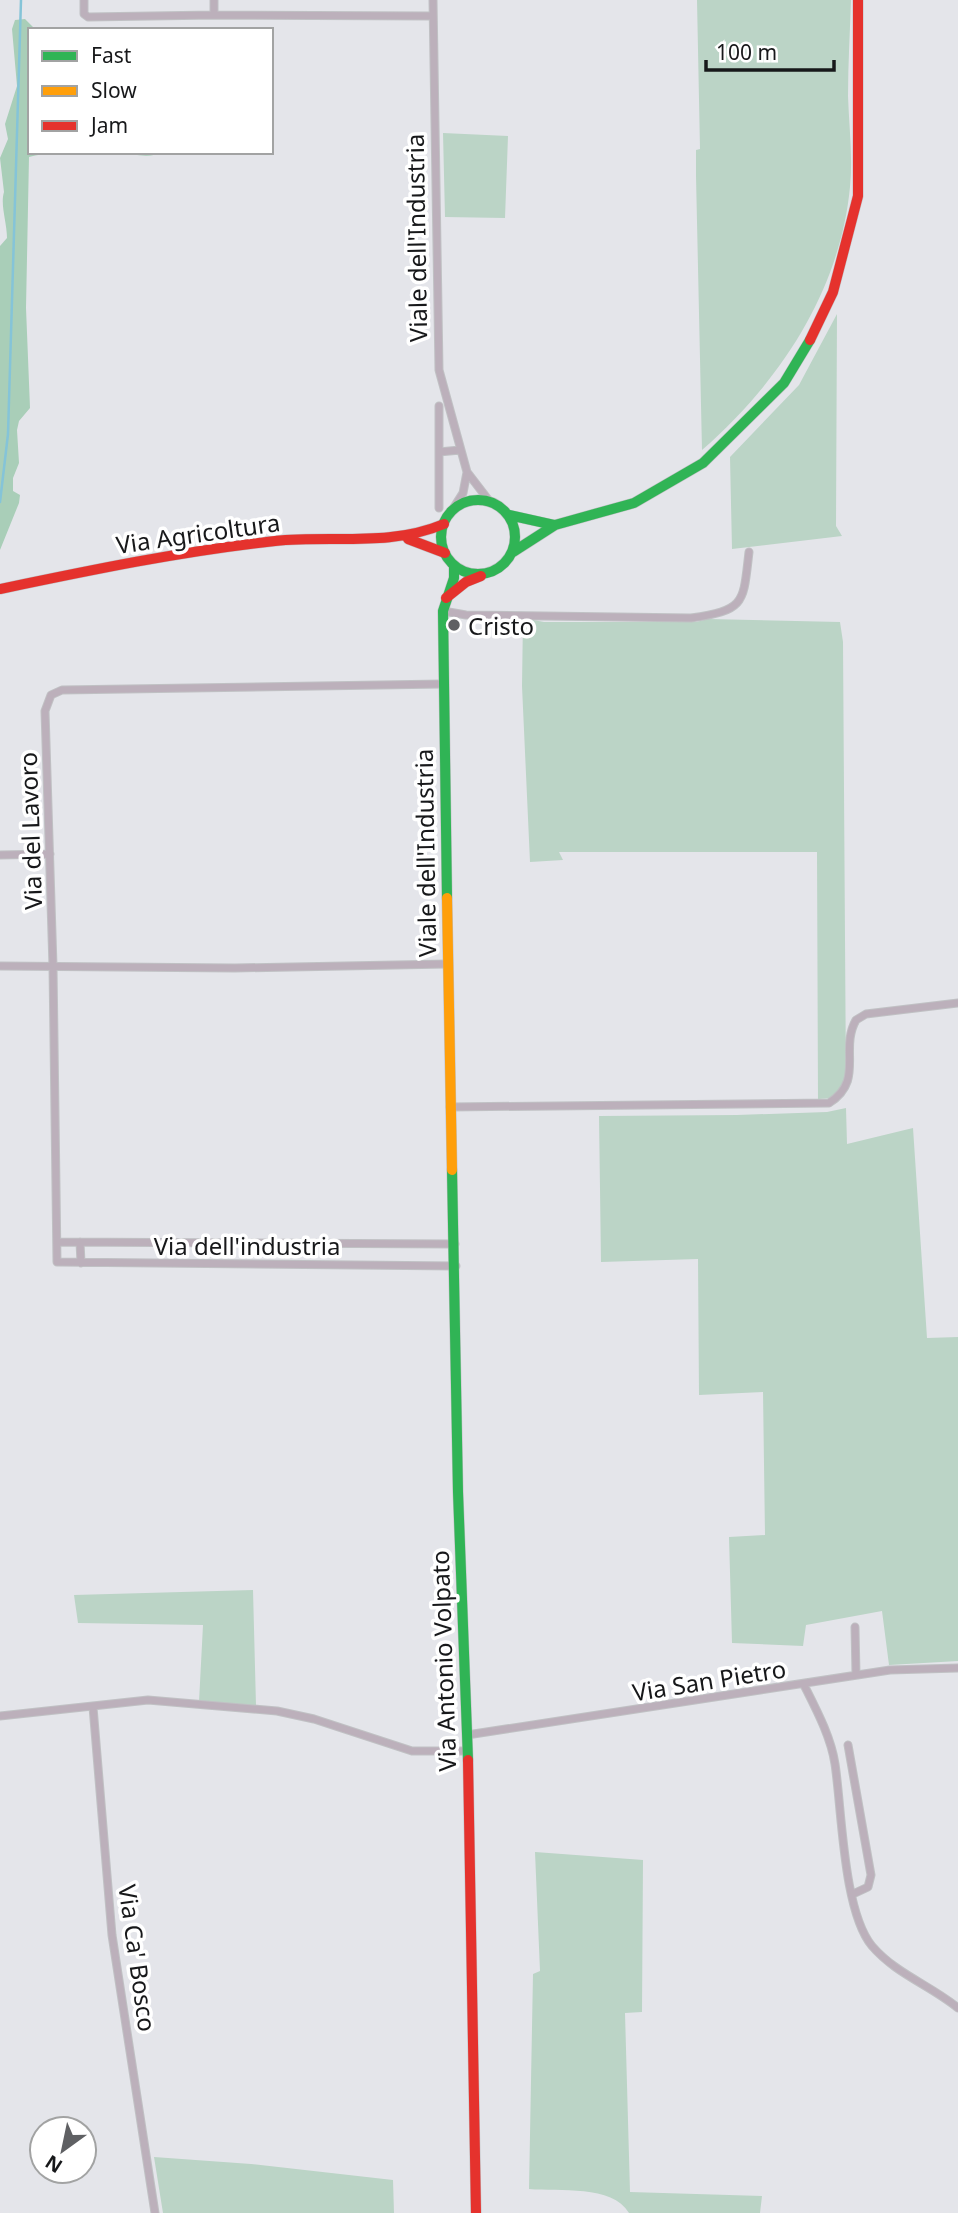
<svg xmlns="http://www.w3.org/2000/svg" width="958" height="2213" viewBox="0 0 958 2213" font-family="'Noto Sans',sans-serif">
  <style>
    .green { fill: #bbd4c6 }
    .forest { fill: #a9ceb8 }
    .lines { fill: none; stroke-linecap: round; stroke-linejoin: round }
    .stream { stroke: #85c4d8; stroke-width: 2.5 }
    .street-casing { stroke: #c0c1c4; stroke-width: 9 }
    .fast-casing { stroke: #c0c1c4; stroke-width: 11 }
    .slow-casing { stroke: #c0c1c4; stroke-width: 11 }
    .jam-casing { stroke: #c0c1c4; stroke-width: 11 }
    .street { stroke: #bcb0bb; stroke-width: 7 }
    .fast { stroke: #30b455; stroke-width: 10 }
    .slow { stroke: #ff9f0a; stroke-width: 10 }
    .jam { stroke: #e5322d; stroke-width: 10 }
    .poi-dot { fill: #5f6063; stroke: #fff; stroke-width: 2.5 }
    .labels { text-anchor: middle; dominant-baseline: central; stroke-width: 7; stroke-linejoin: round; paint-order: stroke }
    .street-label { font-size: 24px; fill: #17181a; stroke: #fff }
    .poi-label { font-size: 24px; fill: #17181a; stroke: #fff; text-anchor: start }
  </style>
  <rect width="100%" height="100%" fill="#e4e5ea"/>
  <path class="green" d="M697,0H851C850,32 848,64 848,96C849,126 853,157 850,187C840,291 780,382 702,450L696,176V150L700,149Z
    M443,133L508,136L505,218L445,217Z
    M837,314L836,526L842,536L732,549L730,457L799,385Z
    M523,618L544,622H696L708,619L840,622L843,642L846,1085L835,1098L818,1099L817,852H559L563,860L530,862L522,686Z
    M846,1108L847,1144L913,1128L927,1338L958,1337V1661L889,1665L882,1611L806,1625L803,1646L732,1643L729,1537L765,1535L763,1392L699,1395L698,1259L601,1262L599,1116L737,1115L827,1112Z
    M253,1590L256,1706L199,1702L203,1625L78,1623L74,1595Z
    M535,1852L643,1860L642,2012L625,2013L630,2192L762,2196L760,2213H629C612,2184 559,2192 529,2189L533,1974L540,1971Z
    M154,2157L251,2164L393,2180L394,2213H163Z"/>
  <path class="forest" d="M25,19L36,30H30V152H164C149,159 134,154 119,153C91,151 56,150 29,157L26,308L30,408L19,421L17,430L19,463L13,478V491L20,495L19,503L0,550V246L7,238C7,222 0,205 4,192L0,158L8,139L5,124L17,86L12,29L15,20Z"/>
  <g class="lines">
    <path class="stream" d="M0,502L8,434L21,0"/>
    <g class="street-casing">
      <path id="street" d="M84,0V14L88,17L214,15
        M214,0V15L432,16
        M433,0L439,370L467,472L490,502
        M439,406V508
        M439,452L460,450
        M451,512L463,493L467,472
        M443,611L466,615L691,618C746,610 743,603 749,552
        M443,684L62,690L51,695L45,711L53,966L57,1262L456,1266
        M0,855L50,854
        M0,966L235,968L447,964
        M450,1107L829,1103C865,1080 839,1050 856,1020L866,1014L958,1003
        M57,1242L455,1244
        M80,1242L81,1263
        M855,1627L856,1675
        M804,1685C816,1709 831,1737 835,1764C842,1810 843,1911 872,1946C896,1974 930,1985 958,2008
        M93,1707L112,1935L155,2213
        M0,1716L148,1700L277,1711L314,1719L412,1751H467
        M467,1735L890,1670L958,1668
        M848,1745L871,1875L868,1887L853,1894"/>
    </g>
    <g class="fast-casing">
      <path id="fast" d="M441 537a37 37 0 1 1 74 0a37 37 0 1 1-74 0Z
        M509,515L554,525
        M513,552L555,525L634,503L703,463L784,383L810,340
        M447,898L443,611L454,578V565
        M452,1170L458,1492L468,1760"/>
    </g>
    <g class="slow-casing">
      <path id="slow" d="M447,898L452,1170"/>
    </g>
    <g class="jam-casing">
      <path id="jam" d="M810,340L833,292L858,196V0
        M408,539L445,553
        M0,589C91,570 182,551 275,541C333,535 389,547 444,524
        M446,598L466,582L481,576
        M468,1760L476,2213"/>
    </g>
    <use href="#street" class="street"/>
    <use href="#fast" class="fast"/>
    <use href="#slow" class="slow"/>
    <use href="#jam" class="jam"/>
  </g>
  <circle class="poi-dot" cx="454" cy="625" r="7"/>
  <g class="labels">
    <g class="street-label">
      <text transform="translate(416 238) rotate(-91)">Viale dell'Industria</text>
      <text transform="translate(198 533) rotate(-8)">Via Agricoltura</text>
      <text transform="translate(30 831) rotate(-92)">Via del Lavoro</text>
      <text transform="translate(425 853) rotate(-91)">Viale dell'Industria</text>
      <text x="247" y="1245">Via dell'industria</text>
      <text transform="translate(443 1661) rotate(-92)">Via Antonio Volpato</text>
      <text transform="translate(709 1680) rotate(-9)">Via San Pietro</text>
      <text transform="translate(138 1958) rotate(82)">Via Ca' Bosco</text>
    </g>
    <g class="poi-label">
      <text x="468" y="625">Cristo</text>
    </g>
  </g>
  <rect x="28" y="28" width="245" height="126" fill="#ffffff" stroke="#a2a3a3" stroke-width="2"/>
  <rect x="42" y="51" width="35" height="10" fill="#30b455" stroke="#a2a3a3" stroke-width="2"/>
  <text x="91" y="63" font-size="21" fill="#17181a">Fast</text>
  <rect x="42" y="86" width="35" height="10" fill="#ff9f0a" stroke="#a2a3a3" stroke-width="2"/>
  <text x="91" y="98" font-size="21" fill="#17181a">Slow</text>
  <rect x="42" y="121" width="35" height="10" fill="#e5322d" stroke="#a2a3a3" stroke-width="2"/>
  <text x="91" y="133" font-size="21" fill="#17181a">Jam</text>
  <g transform="translate(63 2150) rotate(213)"><circle r="33" fill="#ffffff" stroke="#a2a3a3" stroke-width="2"/>
  <path d="M0-5L12 26L0 18L-12 26Z" fill="#5f6063"/>
  <text y="-10" font-size="19" font-weight="bold" text-anchor="middle" fill="#17181a">N</text>
  </g>
  <path d="M706 60v10h128v-10" fill="none" stroke="#17181a" stroke-width="3.5"/>
  <text x="716" y="60" font-size="21" fill="#17181a" stroke="#ffffff" stroke-width="5" paint-order="stroke">100 m</text>
</svg>
